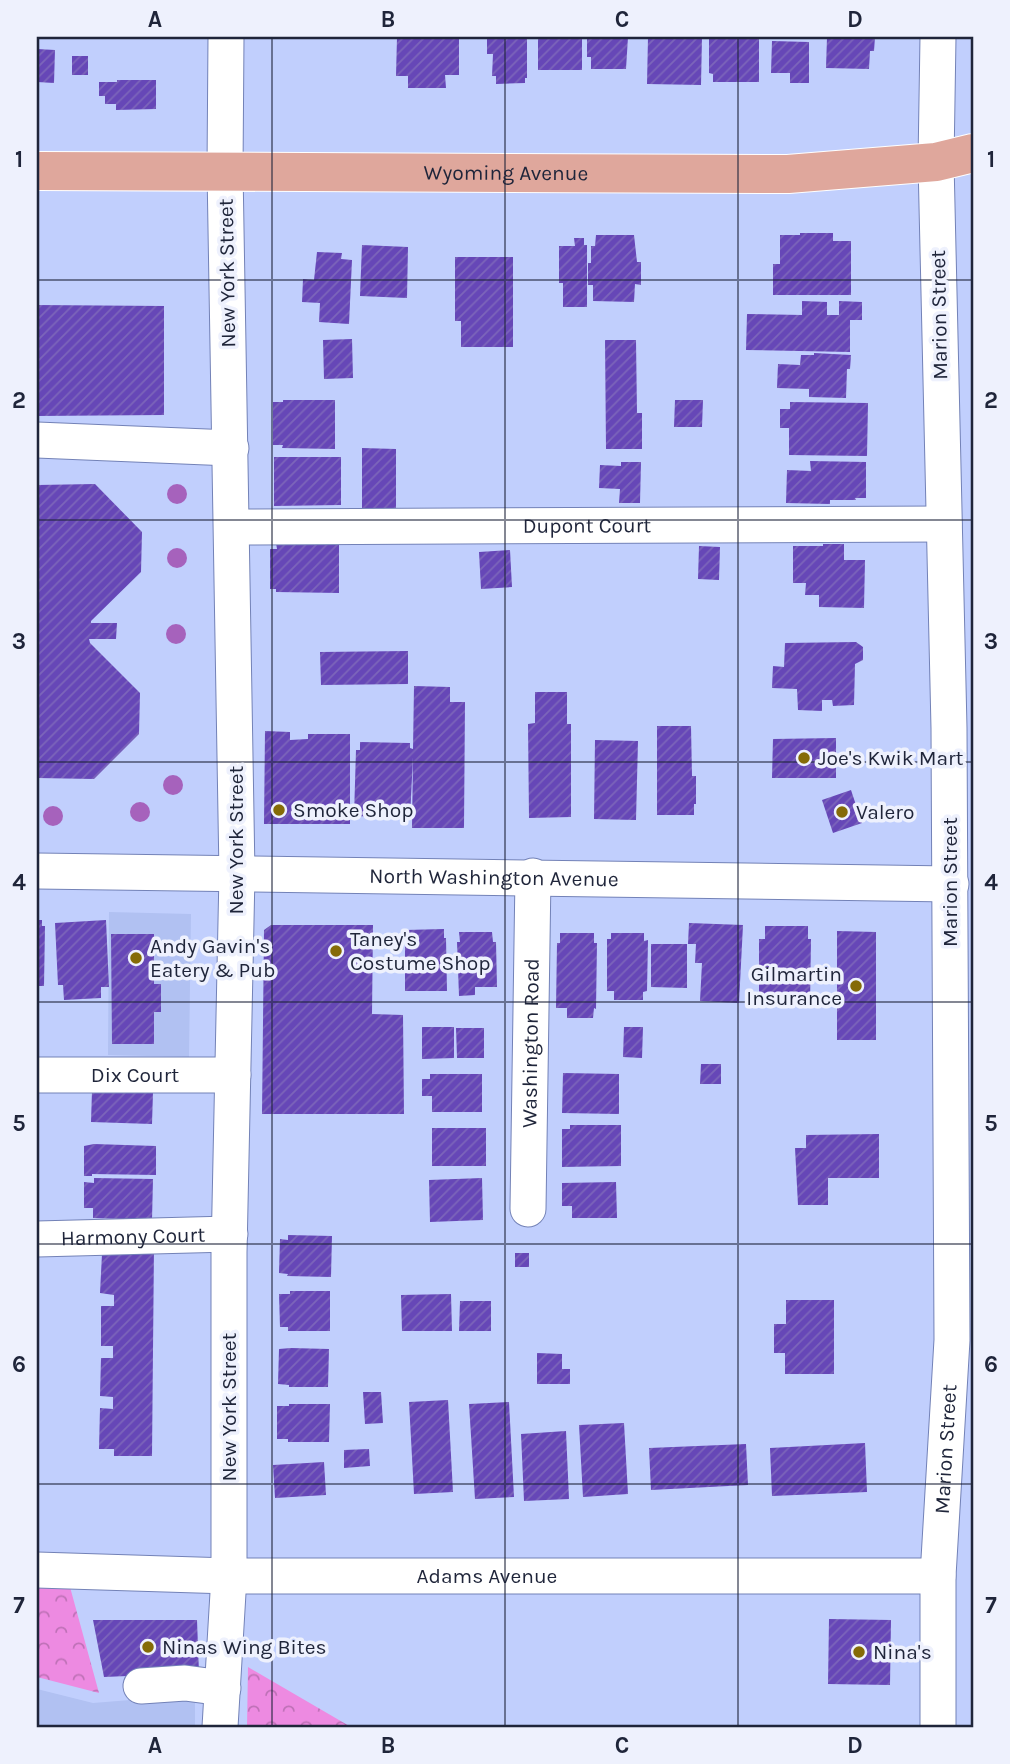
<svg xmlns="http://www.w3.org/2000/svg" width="1010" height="1764" viewBox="0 0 1010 1764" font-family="Karla,sans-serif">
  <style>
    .built { fill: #b1c1f2 }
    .forest { fill: url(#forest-crowns) }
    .building { fill: url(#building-hatch) }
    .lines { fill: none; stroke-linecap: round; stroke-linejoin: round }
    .minor-casing { stroke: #7382b7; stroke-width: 37 }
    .major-casing { stroke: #fff; stroke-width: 40 }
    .minor { stroke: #fff; stroke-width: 35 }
    .major { stroke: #dfa79c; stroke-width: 38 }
    .tree { fill: #a662bc }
    .grid { fill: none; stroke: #1f253a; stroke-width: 2; stroke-opacity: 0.55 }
    .poi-dot { fill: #856b07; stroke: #eef1fd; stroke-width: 2.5 }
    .labels { text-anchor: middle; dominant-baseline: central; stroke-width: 7; stroke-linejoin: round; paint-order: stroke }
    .street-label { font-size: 21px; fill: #1f253a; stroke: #eef1fd }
    .poi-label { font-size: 21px; fill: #1f253a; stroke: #eef1fd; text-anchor: start }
    .neatline { fill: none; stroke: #1f253a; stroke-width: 2.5 }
    .grid-label { font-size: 23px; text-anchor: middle; font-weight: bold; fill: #1f253a }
  </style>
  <defs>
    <pattern id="forest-crowns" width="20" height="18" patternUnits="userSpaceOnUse" patternTransform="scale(1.75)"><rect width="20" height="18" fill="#ed8ae1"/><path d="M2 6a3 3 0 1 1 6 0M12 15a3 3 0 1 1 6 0" fill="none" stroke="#bf71b7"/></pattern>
    <pattern id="building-hatch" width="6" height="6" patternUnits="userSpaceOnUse" patternTransform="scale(1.75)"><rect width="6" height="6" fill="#6647b7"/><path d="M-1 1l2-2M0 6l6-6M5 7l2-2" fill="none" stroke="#7c65ba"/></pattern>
  </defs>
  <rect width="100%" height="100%" fill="#c1cffd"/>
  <path class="built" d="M109,912L191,914L189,1057L108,1055Z
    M37,1689L93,1703L180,1696L195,1698V1727H37Z"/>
  <path class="forest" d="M37,1585L70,1587L99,1693L37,1677Z
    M248,1667L351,1727H247Z"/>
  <path class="building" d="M397,37H459V75H445L446,88H408V76H396Z
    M492,37H527V78H525V83L496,84V76H492L493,54H487V38Z
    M538,37H582V70H538Z
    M587,37H628L626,69H591V57H587Z
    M648,37H702L701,85L647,84Z
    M709,37H759V82H713V74L709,73Z
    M827,37H875L874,51H870L869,69L826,68Z
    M772,41L809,42V83H790V73H771Z
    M37,49L55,50L54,83L37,82Z
    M72,56H88V75H72Z
    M117,80H156V109L116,110V104H105V96H99V82H117Z
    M800,233H833V241H851V295H773V264H780V235H800Z
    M596,235H634L637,262H641V285L635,284L634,302L593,301V285H588V263H591V246H595Z
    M574,238H584V245H587V307H563V283H559V246H575Z
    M362,245L408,247L407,298L360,296Z
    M317,252L342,253L341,259L352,260L349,324L319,322L320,303L302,302L303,279L314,280Z
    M455,257H513V347H461V321H455Z
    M802,301L827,302V315H839V301L862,302V320H850V352L746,350L747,314L802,315Z
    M37,305L164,306V415L37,416Z
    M352,339L353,378L324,379L323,340Z
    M605,340H636L637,413H642V449H606Z
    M814,353L851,355L850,369H847L846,398L809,397V389L777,388L778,364L800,365L801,355H814Z
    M283,400H335V449L282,448L283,445H273V402H283Z
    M675,400H703L702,427H674Z
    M790,402L868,403L867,456L789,455V428H780V409H790Z
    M362,448L396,449V510H362Z
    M274,457H341V505L274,506Z
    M810,461L866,462V498H855L856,500H830V504L786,503L787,470L811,471Z
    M621,462H641L640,503H619L620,489L599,488L600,465L621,466Z
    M95,484L142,532L141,572L91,621V623H117L116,639H89L90,643L140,693L139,734L94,779L37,778V625H39L37,621V485Z
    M339,542V593L276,592V589H270V549H277L276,543Z
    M823,544H844V560H865L864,608L819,607V595H805L806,583H793V546H823Z
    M699,546L720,547L719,580L698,579Z
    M510,550L512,587L481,589L479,552Z
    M856,642L863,647V660L855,664L854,705L833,706L832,700H822V711L798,710L797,689L772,688L773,666L784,667L785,643Z
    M408,651V684L321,685L320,652Z
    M414,686L450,687V702H465L464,828H412L413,757L410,818L354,816L356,750H360V742L410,743V748L413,749Z
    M535,692H567V724H571V817L529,818L528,724L535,723Z
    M657,726H691L692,776H696V804H694V815H657Z
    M265,731L290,732V740L308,739V734H350V824H264Z
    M836,738V778H772L773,739Z
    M595,740L638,741L636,820L594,819Z
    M851,790L862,823L833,833L822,800Z
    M37,920H42V926H45L44,986H37Z
    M106,920L109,987H101V998L64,1000L63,985H58L55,923Z
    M689,923L743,925L739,1003L700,1001L702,963H695L696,944H688Z
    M271,925H373L372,1014L403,1015L404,1114H262L264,930Z
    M765,926H808V939H811L810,1006H759V939H765Z
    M444,929V938H446L447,991H405V930Z
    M837,931L876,932V1040H837Z
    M459,932H492L493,942H496L497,987H475V995L459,996L457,942H460Z
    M560,933H594V943H597L596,1009L594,1008L593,1018H567V1008H556L557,943H560Z
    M611,933H644V941L648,940L647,991L643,992V1000H614V991H607V939H611Z
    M111,934H154V984H161V1012H154V1044H112Z
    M651,944H687V988L651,987Z
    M422,1027H454V1058L422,1059Z
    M624,1027H643L642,1058L623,1057Z
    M456,1028H484V1058H457Z
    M701,1064H721V1084H700Z
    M563,1073L619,1074V1114L562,1113Z
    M430,1074H482V1112H432V1096H422V1079H430Z
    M92,1091L153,1092L152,1124L91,1122Z
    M570,1125H621V1166L562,1167V1129H570Z
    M432,1128H486V1166H432Z
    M879,1134V1178H828V1205H798L795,1148H806V1135Z
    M94,1144L156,1146V1175L92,1174V1176H84V1146Z
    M94,1178L153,1179L152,1220L93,1218V1208H84V1182L94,1183Z
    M482,1178L483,1220L430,1222L429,1180Z
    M616,1182L617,1218H572V1206H562V1183Z
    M288,1235L332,1236L331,1277L287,1276L288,1274L279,1273L280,1239L288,1240Z
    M116,1245H154L152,1456H114V1449H99L100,1408L113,1409V1397L100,1396L101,1358H113V1346H101V1306H114V1295L100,1293L102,1254L115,1255Z
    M515,1253H529V1267H515Z
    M290,1291H330V1331H288V1327H280L279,1294H290Z
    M451,1294L452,1331H402L401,1295Z
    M786,1300H834V1374H785V1353H774V1324H786Z
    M460,1301H491V1331H459Z
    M291,1348L329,1349L328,1387H289V1385L278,1384L279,1349Z
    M537,1353L562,1354V1369H570V1384H537Z
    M363,1392H381L383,1423L365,1424Z
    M448,1400L453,1492L414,1494L409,1402Z
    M509,1402L514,1497L475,1499L469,1404Z
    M289,1404H330L329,1442H288V1439H277V1406H289Z
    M624,1423L628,1494L583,1497L579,1425Z
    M566,1431L569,1499L524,1501L521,1434Z
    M865,1443L867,1492L772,1496L770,1448Z
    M746,1444L748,1485L651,1490L649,1448Z
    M369,1449L370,1466L344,1468V1450Z
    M324,1462L326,1495L275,1498L273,1465Z
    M829,1619L891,1620L890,1685L828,1684Z
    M93,1620H197L199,1673L104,1677Z"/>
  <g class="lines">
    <g class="minor-casing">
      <g id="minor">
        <path d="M37,440L231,448"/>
        <path id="s1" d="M232,527L944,524"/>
        <path id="s2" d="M37,871L951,884"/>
        <path id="s3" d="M37,1075H233"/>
        <path id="s4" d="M528,1209L533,876"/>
        <path id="s5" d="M37,1239L230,1234"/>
        <path id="s6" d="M37,1570L229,1576H938"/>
        <path d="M141,1686L185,1683L223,1688"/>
        <path d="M220,1727L229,1576V1253L237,874L225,170L226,37"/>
        <path id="s7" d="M938,1727V1576L952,1340L949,728L936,162L938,37"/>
      </g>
    </g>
    <g class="major-casing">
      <g id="major">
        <path id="s8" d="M37,171L788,174L936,162L973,153"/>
      </g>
    </g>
    <use href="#minor" class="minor"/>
    <use href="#major" class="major"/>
  </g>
  <g class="tree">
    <circle cx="177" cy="494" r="10"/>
    <circle cx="177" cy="558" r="10"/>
    <circle cx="176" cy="634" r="10"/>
    <circle cx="173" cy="785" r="10"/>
    <circle cx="140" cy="812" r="10"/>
    <circle cx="53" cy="816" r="10"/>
  </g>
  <path class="grid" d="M272,37V1727M505,37V1727M738,37V1727M37,280H973M37,520H973M37,762H973M37,1002H973M37,1244H973M37,1484H973"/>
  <g class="poi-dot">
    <circle cx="804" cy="758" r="7"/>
    <circle cx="279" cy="810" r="7"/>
    <circle cx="842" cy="812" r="7"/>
    <circle cx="336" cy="951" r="7"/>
    <circle cx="136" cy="958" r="7"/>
    <circle cx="856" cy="986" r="7"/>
    <circle cx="148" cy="1647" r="7"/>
    <circle cx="859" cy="1652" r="7"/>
  </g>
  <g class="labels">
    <g class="street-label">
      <text stroke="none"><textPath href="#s8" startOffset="469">Wyoming Avenue</textPath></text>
      <text transform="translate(227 273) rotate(-91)">New York Street</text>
      <text transform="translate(939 315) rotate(-91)">Marion Street</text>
      <text stroke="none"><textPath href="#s1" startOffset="355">Dupont Court</textPath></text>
      <text transform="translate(236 840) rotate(-90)">New York Street</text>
      <text stroke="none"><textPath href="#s2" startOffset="457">North Washington Avenue</textPath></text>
      <text transform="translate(950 882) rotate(-90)">Marion Street</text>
      <text stroke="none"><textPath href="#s4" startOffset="166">Washington Road</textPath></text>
      <text stroke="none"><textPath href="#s3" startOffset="98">Dix Court</textPath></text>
      <text stroke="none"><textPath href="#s5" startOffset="96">Harmony Court</textPath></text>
      <text transform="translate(229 1407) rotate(-90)">New York Street</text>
      <text stroke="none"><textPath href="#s7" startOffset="278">Marion Street</textPath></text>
      <text stroke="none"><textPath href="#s6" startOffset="450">Adams Avenue</textPath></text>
    </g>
    <g class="poi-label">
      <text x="818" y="758">Joe's Kwik Mart</text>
      <text x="293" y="810">Smoke Shop</text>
      <text x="856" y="812">Valero</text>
      <text x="350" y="939">Taney's<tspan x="350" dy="24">Costume Shop</tspan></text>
      <text x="150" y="946">Andy Gavin's<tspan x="150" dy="24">Eatery &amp; Pub</tspan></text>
      <text x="842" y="974" text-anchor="end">Gilmartin<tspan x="842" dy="24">Insurance</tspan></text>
      <text x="162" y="1647">Ninas Wing Bites</text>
      <text x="873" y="1652">Nina's</text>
    </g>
  </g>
  <rect width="1010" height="1764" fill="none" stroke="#eef1fd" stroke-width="77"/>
  <rect x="38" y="38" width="934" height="1688" class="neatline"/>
  <g class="grid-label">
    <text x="155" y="27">A</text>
    <text x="388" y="27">B</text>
    <text x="622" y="27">C</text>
    <text x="855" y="27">D</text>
    <text x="19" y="167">1</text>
    <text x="991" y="167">1</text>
    <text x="19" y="408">2</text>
    <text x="991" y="408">2</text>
    <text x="19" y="649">3</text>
    <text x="991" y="649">3</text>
    <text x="19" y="890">4</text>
    <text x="991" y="890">4</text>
    <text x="19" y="1131">5</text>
    <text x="991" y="1131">5</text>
    <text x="19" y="1372">6</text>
    <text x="991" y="1372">6</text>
    <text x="19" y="1613">7</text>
    <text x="991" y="1613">7</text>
    <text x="155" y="1753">A</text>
    <text x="388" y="1753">B</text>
    <text x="622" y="1753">C</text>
    <text x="855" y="1753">D</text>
  </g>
</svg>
